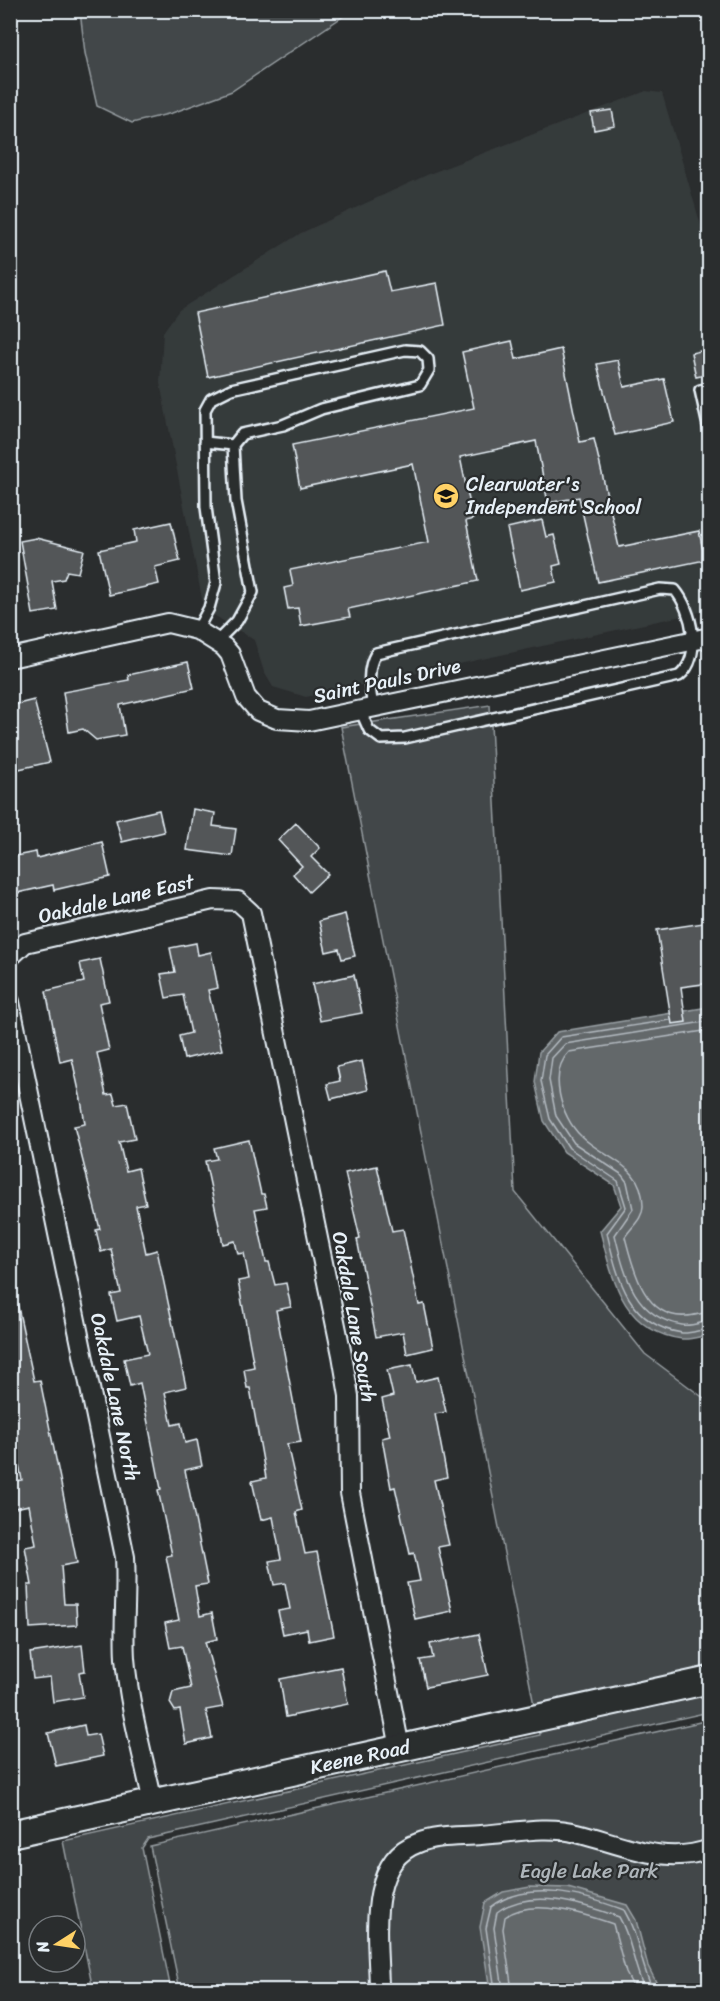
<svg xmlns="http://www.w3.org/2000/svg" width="720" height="2001" viewBox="0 0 720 2001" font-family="Sriracha,sans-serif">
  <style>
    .built { fill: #363a3b }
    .green { fill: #424648; stroke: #959ca0; stroke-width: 1.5 }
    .water { fill: #63686b; stroke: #989fa3; stroke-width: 1.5 }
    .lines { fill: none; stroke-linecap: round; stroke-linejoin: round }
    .shore { stroke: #b3bac0; stroke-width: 1.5 }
    .building { fill: #535759; stroke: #e8f1f8; stroke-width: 1.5 }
    .lane-casing { stroke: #e8f1f8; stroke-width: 14 }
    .street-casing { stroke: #e8f1f8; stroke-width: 22 }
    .secondary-casing { stroke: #e8f1f8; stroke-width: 30 }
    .lane { stroke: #2a2d2e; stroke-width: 9 }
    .street { stroke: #2a2d2e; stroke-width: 18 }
    .secondary { stroke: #2a2d2e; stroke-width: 26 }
    .labels { text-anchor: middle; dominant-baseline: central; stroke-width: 4.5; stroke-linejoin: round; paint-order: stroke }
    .poi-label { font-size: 20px; fill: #e8f1f8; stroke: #2a2d2e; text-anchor: start }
    .street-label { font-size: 20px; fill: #e8f1f8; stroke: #2a2d2e }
    .park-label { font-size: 20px; fill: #aeb5ba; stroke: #2a2d2e }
  </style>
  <rect width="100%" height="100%" fill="#2a2d2e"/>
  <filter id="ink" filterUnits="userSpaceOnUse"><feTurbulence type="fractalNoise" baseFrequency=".0167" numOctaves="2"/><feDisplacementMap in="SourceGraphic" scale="12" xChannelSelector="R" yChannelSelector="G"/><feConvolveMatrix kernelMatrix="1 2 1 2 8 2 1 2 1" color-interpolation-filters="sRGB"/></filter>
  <g filter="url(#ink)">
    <path class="built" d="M646,91L662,93L702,229L709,243V610L306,697L273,687L264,672L254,640L204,609L160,383L163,332L179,310L301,233L429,174Z"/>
    <path class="green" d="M80,11V10L351,11L232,91L172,113L132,123L97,106L85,53Z
      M490,705L515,1192L645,1354L709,1402V1672L535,1710L341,727Z
      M709,1689V1712L148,1839L142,1848L171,1990H93L63,1841L540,1735L539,1726Z
      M709,1720V1990H180L150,1846Z"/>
    <path class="water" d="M709,1007V1335C701,1336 691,1340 682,1339C622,1331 613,1280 600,1231L621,1206L614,1185L564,1152L544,1121L535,1082L539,1052L557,1032Z
      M530,1887L568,1888L627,1905L636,1920L648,1966L660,1990H490L480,1927L485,1903L503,1892Z"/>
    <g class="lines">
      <path class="shore" d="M670,1020L561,1037L545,1055L541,1081L550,1119L569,1148L618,1181L626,1207L607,1233C618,1279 628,1325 682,1333C691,1334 701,1329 710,1329
        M710,1021L565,1044L552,1058L549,1080L556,1116L574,1143L621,1174L627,1182L633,1209L615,1235C625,1276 634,1317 682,1325C691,1327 701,1322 710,1321
        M710,1030L569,1052C548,1073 561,1117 581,1136C605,1160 643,1163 643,1206C643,1219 631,1227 625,1237C633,1268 644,1319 686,1316C694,1316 701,1313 710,1312
        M495,1990L486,1928L491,1907C528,1879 584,1895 624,1910C639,1935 640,1964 653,1990
        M503,1990L494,1928L497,1912C531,1887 583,1904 619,1917C632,1939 633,1966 645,1990
        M512,1990L503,1929L505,1917C532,1897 584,1914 613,1924L626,1973L635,1990"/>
    </g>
    <path class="building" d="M612,110L615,126L594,130L591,113Z
      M385,271L390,292L437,283L445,325L208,377L195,313Z
      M512,341L516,359L561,349L580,442L594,439L619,547L699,531L705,560L598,582L579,497L548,503L536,441L460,457L473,519L466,521L478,581L348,609L350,617L301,626L298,608L288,609L284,588L293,586L290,570L429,542L413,464L300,488L292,445L474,408L462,352Z
      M710,349V374L696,377L691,353Z
      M618,360L624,387L664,379L674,422L615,435L597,364Z
      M542,520L546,537L554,535L561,564L553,566L556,582L520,590L507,528Z
      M171,522L180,561L155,567L159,584L109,595L99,550L136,542L134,530Z
      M36,538L84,550L78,573L67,571L64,579L52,581L57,610L33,614L20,541Z
      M188,662L194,688L120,705L125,735L96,740L83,729L69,732L63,692L129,680L128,675Z
      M34,700L50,762L10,771V706Z
      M193,809L215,813L213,826L236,829L232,856L187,850Z
      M159,810L164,832L122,842L116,820Z
      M296,823L320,848L311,857L328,874L309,892L293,874L302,866L278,840Z
      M102,842L110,877L54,890L53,885L17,893L14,881L10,882V857L36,852L37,858Z
      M345,914L355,956L342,959L339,949L326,952L319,921Z
      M710,922V983L681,987L686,1022L672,1024L657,930Z
      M196,943L198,955L211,952L218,988L208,990L222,1050L184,1059L179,1036L191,1033L183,995L166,998L161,974L175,972L170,948Z
      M100,959L109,1001L99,1003L109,1050L97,1053L106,1095L113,1094L116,1105L127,1103L135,1139L119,1142L126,1171L138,1168L146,1204L136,1206L146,1253L157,1250L186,1387L165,1392L172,1425L181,1423L185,1443L197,1440L202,1466L185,1470L208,1584L195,1586L200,1616L212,1613L217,1639L205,1642L223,1707L206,1710L212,1738L186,1744L180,1710L175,1711L170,1703L173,1692L191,1688L182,1646L170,1648L165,1623L179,1620L166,1556L172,1555L158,1490L161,1489L140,1383L130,1386L124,1359L148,1354L139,1316L117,1321L111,1295L121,1293L111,1249L101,1252L96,1230L100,1229L74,1126L85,1124L81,1100L72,1059L60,1062L46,991L84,982L80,963Z
      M354,975L362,1013L320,1021L312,984Z
      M362,1061L368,1090L331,1099L327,1084L340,1081L337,1067Z
      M249,1140L261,1194H264L267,1207L255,1209L266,1262H269L275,1285L286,1283L291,1307L276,1310L301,1442L287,1444L302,1510L296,1512L305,1554L317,1552L334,1636L309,1641L307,1629L283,1634L278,1611L290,1609L285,1583L274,1585L269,1561L281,1559L273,1517L261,1520L252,1481L266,1478L250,1388H247L244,1369L254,1367L238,1281L249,1279L244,1253L238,1254L235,1241L223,1244L205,1161L217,1159L214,1148Z
      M377,1166L392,1231L403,1229L419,1305L424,1304L433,1348L407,1354L403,1332L376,1337L357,1239L360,1238L345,1173Z
      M16,1298L34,1381L40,1380L77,1563L61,1566L64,1604H76L77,1625L30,1628L28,1585H32L25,1547L36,1545L29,1505L15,1508L10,1486V1482L22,1480L17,1455L19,1454L13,1423L10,1424V1299Z
      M412,1365L416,1382L438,1377L446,1412L435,1414L447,1477L434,1480L449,1545L438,1547L452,1611L415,1619L407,1583L420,1581L414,1553L410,1554L395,1487L391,1488L382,1438L390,1436L382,1399L393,1396L387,1370Z
      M479,1634L488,1675L426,1687L420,1660L433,1658L430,1644Z
      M82,1645L85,1671L79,1672L83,1697L53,1702L50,1677L33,1679L30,1653Z
      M341,1667L348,1704L286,1717L280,1679Z
      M84,1725L86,1736L98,1734L103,1756L56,1766L48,1733Z"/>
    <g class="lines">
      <g class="lane-casing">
        <path id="lane" d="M710,388L700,390L710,435
          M205,442L233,445
          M197,630L209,608L216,583L206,507L205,410L211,399L231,389L405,350L420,351L428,359L429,370L420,385L321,409L283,425L242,434L233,445L236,501L253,592L237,621L217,641
          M360,710L369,730L381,739L405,738L679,676C703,657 692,610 675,590L660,589L376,653C366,670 370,688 373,707"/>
      </g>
      <g class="street-casing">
        <path id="street" d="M10,658L168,623L197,630L224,647L230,654L246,697L258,711L277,719L309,721L710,637
          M10,957L25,943L213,900L238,901L251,913L342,1355L349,1396L350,1493L400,1748
          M10,1002L125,1557C127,1591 123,1625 125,1658C129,1707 143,1755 153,1803
          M379,1990C379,1945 364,1862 418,1843C437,1835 461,1837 481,1835C512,1833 547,1825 577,1833C622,1844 664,1866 710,1849"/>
      </g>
      <g class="secondary-casing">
        <path id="secondary" d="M10,1834L710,1680"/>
      </g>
      <use href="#lane" class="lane"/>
      <use href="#street" class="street"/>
      <use href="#secondary" class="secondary"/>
    </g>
  </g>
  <defs>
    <g id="school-disc" transform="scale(1.35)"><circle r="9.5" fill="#ffd166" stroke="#2a2d2e"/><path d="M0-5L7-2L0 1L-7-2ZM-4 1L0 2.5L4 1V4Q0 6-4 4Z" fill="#111"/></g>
  </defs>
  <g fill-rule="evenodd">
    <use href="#school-disc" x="446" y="496"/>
  </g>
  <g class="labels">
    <g class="poi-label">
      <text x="466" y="484">Clearwater's<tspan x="466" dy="23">Independent School</tspan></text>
    </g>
    <g class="street-label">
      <text transform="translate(387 681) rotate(-12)">Saint Pauls Drive</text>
      <text transform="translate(116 899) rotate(-13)">Oakdale Lane East</text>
      <text transform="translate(354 1317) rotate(80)">Oakdale Lane South</text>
      <text transform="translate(115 1397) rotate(78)">Oakdale Lane North</text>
      <text transform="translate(360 1757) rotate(-12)">Keene Road</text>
    </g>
    <g class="park-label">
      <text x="589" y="1871">Eagle Lake Park</text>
    </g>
  </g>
  <rect width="720" height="2001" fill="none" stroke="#2a2d2e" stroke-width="36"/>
  <rect x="18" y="18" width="684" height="1965" fill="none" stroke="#e8f1f8" stroke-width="2" filter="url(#ink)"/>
  <g transform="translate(57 1944) rotate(258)"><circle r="28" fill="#2a2d2e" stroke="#767b7f" stroke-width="1.5"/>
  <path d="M0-4.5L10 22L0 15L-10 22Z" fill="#ffd166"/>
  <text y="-9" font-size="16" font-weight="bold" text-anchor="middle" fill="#e8f1f8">N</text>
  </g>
</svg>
